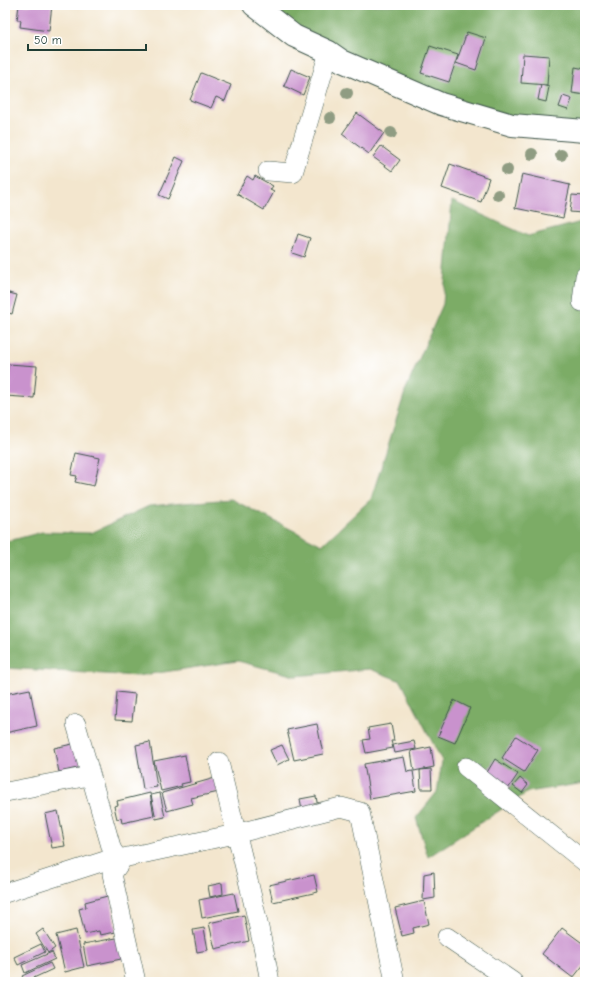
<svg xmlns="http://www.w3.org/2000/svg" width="590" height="987" viewBox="0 0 590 987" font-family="'Comic Neue',sans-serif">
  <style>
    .forest { fill: #7bac66; stroke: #4d744d }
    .building { fill: #c992cd }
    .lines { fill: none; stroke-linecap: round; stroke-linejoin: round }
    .minor-casing { stroke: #3f564b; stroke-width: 20 }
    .tertiary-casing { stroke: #3f564b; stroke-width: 24 }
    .minor { stroke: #fff; stroke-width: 19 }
    .tertiary { stroke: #fff; stroke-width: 22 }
    .tree { fill: #8f9c82 }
  </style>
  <rect width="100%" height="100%" fill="#fff"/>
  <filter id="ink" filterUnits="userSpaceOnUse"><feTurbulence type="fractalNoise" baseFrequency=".025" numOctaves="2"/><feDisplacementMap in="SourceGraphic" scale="8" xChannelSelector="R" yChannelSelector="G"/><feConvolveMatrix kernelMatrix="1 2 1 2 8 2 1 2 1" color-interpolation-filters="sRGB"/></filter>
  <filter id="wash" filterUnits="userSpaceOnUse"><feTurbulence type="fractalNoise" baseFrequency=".012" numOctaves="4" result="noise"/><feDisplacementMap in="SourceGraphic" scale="16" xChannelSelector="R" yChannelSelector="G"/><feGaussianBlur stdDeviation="0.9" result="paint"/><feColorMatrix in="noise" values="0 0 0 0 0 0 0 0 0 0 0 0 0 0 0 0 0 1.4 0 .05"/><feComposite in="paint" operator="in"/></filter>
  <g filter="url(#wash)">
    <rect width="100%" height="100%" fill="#f3e6ce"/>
    <path class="forest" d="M272,5H585V128L439,105L325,54Z
      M452,201L528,236L585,221V700L582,702L585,783L528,792L428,857L416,818L437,792L442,761L401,681L370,669L295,676L238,661L137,676L5,668V542L42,532L91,533L149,506L231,499L322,545L371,499L406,389L443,304Z"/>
    <g id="blocks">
      <path class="building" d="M19,5H52L49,31L20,27L21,20H17Z
        M467,32L486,38L476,70L456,63Z
        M430,46L458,55L449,82L421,73Z
        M523,54L549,56L547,85L521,83Z
        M575,67L585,69V95L572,93Z
        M291,69L310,77L303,95L284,86Z
        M201,73L231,85L225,101L216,97L211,108L190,100Z
        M541,85L549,87L546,102L538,100Z
        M563,96L572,99L568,110L559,107Z
        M357,113L384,133L369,154L342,134Z
        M381,146L400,160L392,171L373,157Z
        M176,157L184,161L168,199L159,195Z
        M450,164L489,178L481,202L442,188Z
        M522,174L570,185L563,218L515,208Z
        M247,176L253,180L255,176L273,186L270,190L274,192L264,210L237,194Z
        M572,195L584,196L582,213L570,212Z
        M298,234L310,238L304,257L292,253Z
        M5,292L17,295L12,314L5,312Z
        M8,364L37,366L34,398L6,396Z
        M76,453L100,458L94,486L75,482L77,476L71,475Z
        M30,689L37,726L5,733V694Z
        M117,692L135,694L132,721L115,720Z
        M454,700L470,708L455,743L438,736Z
        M317,724L323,754L294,760L287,730Z
        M391,724L394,741H391L393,748L366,753L363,740L370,739L368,728Z
        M516,736L538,750L524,772L502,758Z
        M414,741L416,749L395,753L393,745Z
        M150,742L157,787L143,789L136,745Z
        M77,743L82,767L59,772L54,748Z
        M282,745L289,759L277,765L270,750Z
        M431,747L434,767L414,771L411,751Z
        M185,755L190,782L181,784L182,786L161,791L154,761Z
        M404,757L407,772L413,771L416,791L370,799L364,764Z
        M495,759L518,774L508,789L486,774Z
        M431,769L432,789H421L420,770Z
        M215,778L219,792L191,798L193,804L167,811L162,793Z
        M520,778L528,785L522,793L513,786Z
        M150,793L154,816L122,823L121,818L117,819L114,806L118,805L117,801Z
        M160,793L165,817L156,819L151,795Z
        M316,796L318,808L302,811L300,799Z
        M58,811L65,846L52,848L45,814Z
        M434,872L435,898L423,900L424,874Z
        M314,875L318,892L273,902L269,885Z
        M222,883L223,894L210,897L208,886Z
        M234,893L238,911L202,918L199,900Z
        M111,895L116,932L100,935L99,931L85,934L79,909L86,907L85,902Z
        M424,901L429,924L413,928L414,933L402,936L395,908Z
        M244,915L249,941L215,949L209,923Z
        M204,928L208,950L197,952L193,930Z
        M562,928L585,945V963L573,978L542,954Z
        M43,929L55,948L48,953L36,934Z
        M76,930L84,967L65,972L56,935Z
        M122,937L126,958L87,966L83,944Z
        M41,944L45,952L18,965L14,957Z
        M52,952L55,959L25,973L22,965Z
        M50,963L53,969L25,982L22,976Z"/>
    </g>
  </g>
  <g filter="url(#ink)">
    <use href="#blocks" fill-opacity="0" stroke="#3f564b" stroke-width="1"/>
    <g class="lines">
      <g class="minor-casing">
        <path id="minor" d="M268,171L293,173L329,52
          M582,302L585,276
          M76,724L112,850L117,857L123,858L235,834L341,807L360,812L395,982
          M219,762C236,835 257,908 270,982
          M466,767L585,862
          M6,792L89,776
          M123,858L112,874L136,982
          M5,893L117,857
          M447,937L513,982"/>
      </g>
      <g class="tertiary-casing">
        <path id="tertiary" d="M254,5L294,36L329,52L342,61L441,104L512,125L585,131"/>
      </g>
      <use href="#minor" class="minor"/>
      <use href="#tertiary" class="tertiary"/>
    </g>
    <g class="tree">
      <circle cx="347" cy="93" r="6"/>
      <circle cx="330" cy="118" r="6"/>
      <circle cx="391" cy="133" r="6"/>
      <circle cx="532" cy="154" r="6"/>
      <circle cx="561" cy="155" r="6"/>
      <circle cx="507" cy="170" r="6"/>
      <circle cx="498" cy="195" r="6"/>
    </g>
  </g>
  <rect width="590" height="987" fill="none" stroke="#fff" stroke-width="20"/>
  <path d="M28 44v6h118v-6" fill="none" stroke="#1f3d34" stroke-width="2"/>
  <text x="34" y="44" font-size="12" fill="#1f3d34" stroke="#ffffff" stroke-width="3" paint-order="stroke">50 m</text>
</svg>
